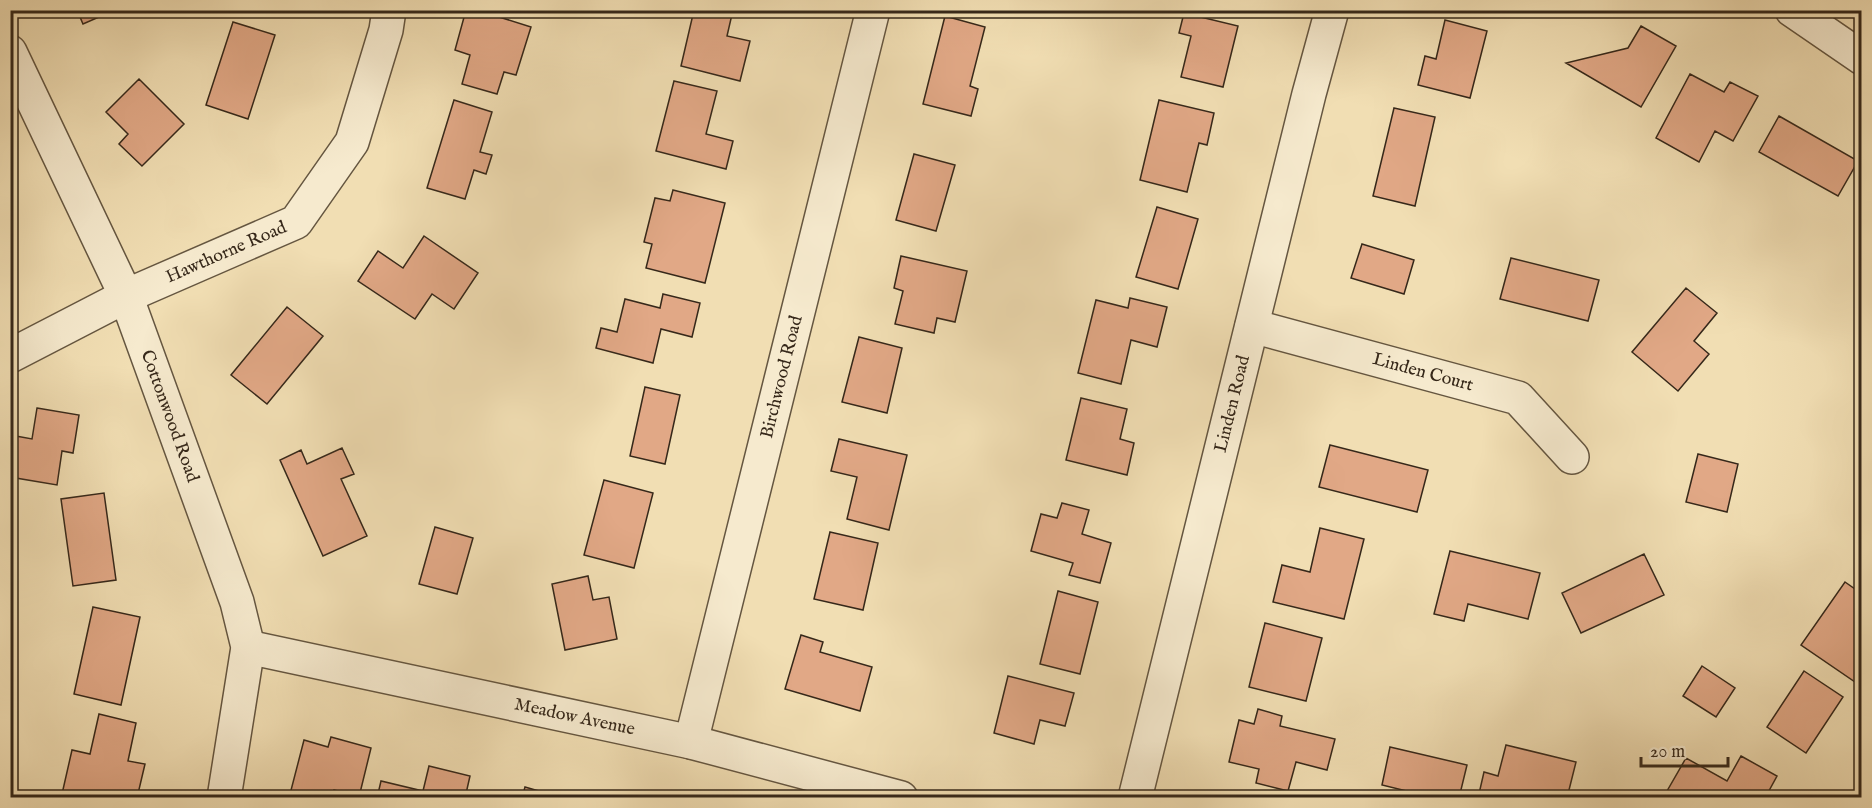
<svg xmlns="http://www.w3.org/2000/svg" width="1872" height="808" viewBox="0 0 1872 808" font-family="'IM FELL English',serif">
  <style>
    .building { fill: #e1a886; stroke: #36281a; stroke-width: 1.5 }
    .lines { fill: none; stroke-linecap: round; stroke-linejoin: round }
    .minor-casing { stroke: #655640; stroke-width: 36 }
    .minor { stroke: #f6eace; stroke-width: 33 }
    .labels { text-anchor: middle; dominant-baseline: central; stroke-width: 4.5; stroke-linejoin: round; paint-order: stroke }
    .street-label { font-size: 18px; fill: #36281a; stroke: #f6eace }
  </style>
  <rect width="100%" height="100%" fill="#f1deb3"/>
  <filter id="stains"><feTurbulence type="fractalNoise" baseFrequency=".00333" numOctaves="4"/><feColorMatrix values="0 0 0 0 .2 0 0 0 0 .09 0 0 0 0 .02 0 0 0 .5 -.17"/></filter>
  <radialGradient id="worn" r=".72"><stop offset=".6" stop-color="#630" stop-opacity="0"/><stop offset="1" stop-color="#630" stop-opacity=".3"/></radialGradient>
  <path class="building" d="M77,10H115L83,24Z
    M466,10H477L531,27L516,75L504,72L497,94L462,84L470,55L455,50Z
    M694,10H733L727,36L750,41L740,81L681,66Z
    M1184,13L1238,26L1223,87L1181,77L1191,36L1179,33Z
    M945,16L985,27L970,86L978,89L971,116L923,104Z
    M1445,20L1487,31L1470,98L1418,85L1425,56L1436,59Z
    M233,22L275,35L248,119L206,105Z
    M1641,26L1676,46L1641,107L1566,63L1628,48Z
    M1690,74L1724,92L1730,82L1758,96L1733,141L1715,131L1699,162L1656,138Z
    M139,79L184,124L142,166L119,144L128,134L106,112Z
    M674,81L717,91L706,134L733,141L726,169L656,151Z
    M454,100L492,112L480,152L492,155L486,174L474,170L465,199L427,188Z
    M1159,100L1214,113L1207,145L1199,143L1187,192L1140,180Z
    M1394,108L1435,117L1415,206L1373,196Z
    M1779,116L1858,161L1838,196L1759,152Z
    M914,154L955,165L936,231L896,220Z
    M673,190L725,203L705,283L646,268L652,244L644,242L655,198L670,201Z
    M1157,207L1198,219L1178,289L1136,277Z
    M424,236L478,273L454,309L432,294L415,319L358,281L378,251L403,268Z
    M1362,244L1414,260L1404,294L1351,278Z
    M901,256L967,271L955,322L937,318L934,333L895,324L903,291L894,288Z
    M1511,258L1599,280L1588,321L1500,299Z
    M1686,288L1717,313L1694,341L1709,354L1678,391L1632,352Z
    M663,294L700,303L692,337L661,329L653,363L596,348L601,328L617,332L625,299L660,308Z
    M1130,298L1167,307L1157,347L1131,340L1121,384L1078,373L1096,300L1128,308Z
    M287,307L323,336L267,404L231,375Z
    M859,337L902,348L887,413L842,402Z
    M645,387L680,395L665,464L630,456Z
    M1081,398L1127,409L1120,439L1134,443L1127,475L1066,460Z
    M37,408L79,415L73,453L62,451L57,485L10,477V435L32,439Z
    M839,439L907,455L889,530L847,519L857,477L831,471Z
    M1330,445L1428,470L1417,512L1319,487Z
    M342,448L354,474L341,479L367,536L323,556L280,460L301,450L307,464Z
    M1698,454L1738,464L1727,512L1686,502Z
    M604,480L653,493L634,568L584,555Z
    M104,493L116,580L73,586L61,499Z
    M1062,503L1089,510L1082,534L1111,543L1100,583L1069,575L1073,563L1031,551L1041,514L1057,518Z
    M435,527L473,538L457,594L419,584Z
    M1320,528L1364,539L1344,619L1273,602L1282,565L1310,572Z
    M830,532L878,543L863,610L814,599Z
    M1450,551L1540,573L1528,619L1468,604L1464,621L1434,614Z
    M1644,554L1664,595L1581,633L1562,593Z
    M588,576L593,600L609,597L617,639L565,650L552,584Z
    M1845,582L1862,594V679L1858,684L1801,645Z
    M1058,591L1098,602L1080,674L1040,664Z
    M93,607L140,617L121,705L74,694Z
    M1265,623L1322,638L1306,701L1249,687Z
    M801,635L823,642L820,652L872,667L860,711L785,689Z
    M1702,666L1735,688L1716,717L1683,696Z
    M1804,671L1843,697L1806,753L1767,727Z
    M1008,676L1074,693L1065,726L1040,720L1034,744L994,733Z
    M1258,709L1282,716L1280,726L1335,739L1327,770L1296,762L1288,791L1256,783L1259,769L1229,762L1239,720L1254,724Z
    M99,714L136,723L128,761L145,764L137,798H78L62,794L72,750L90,754Z
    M331,737L371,748L359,797L334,790L332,798H289L304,740L328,747Z
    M1506,745L1576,762L1567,798H1539L1522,793L1521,798H1478L1484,772L1498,776Z
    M1390,747L1467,765L1459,798H1435L1382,785Z
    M1741,756L1777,776L1765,798H1663L1686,758L1727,781Z
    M429,766L470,776L465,798H377L381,781L423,791Z
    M525,787L556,796L555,798H522Z"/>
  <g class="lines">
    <g class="minor-casing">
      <g id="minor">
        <path d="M1792,10L1862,58"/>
        <path id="s1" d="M10,52L126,296L237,602L248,647L224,798"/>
        <path id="s2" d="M1252,326L1518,398L1572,457"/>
        <path id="s3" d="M10,356L126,296L296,222L352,142L386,30L389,10"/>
        <path id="s4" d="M248,647L691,742L901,798"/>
        <path id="s5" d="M691,742L873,10"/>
        <path id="s6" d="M1135,798L1309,94L1332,10"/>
      </g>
    </g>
    <use href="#minor" class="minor"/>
  </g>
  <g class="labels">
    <g class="street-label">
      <text stroke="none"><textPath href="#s3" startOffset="240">Hawthorne Road</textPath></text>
      <text stroke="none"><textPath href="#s2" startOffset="177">Linden Court</textPath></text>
      <text stroke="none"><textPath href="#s5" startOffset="376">Birchwood Road</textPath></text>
      <text stroke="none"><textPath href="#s6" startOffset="406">Linden Road</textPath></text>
      <text stroke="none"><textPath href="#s1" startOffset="398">Cottonwood Road</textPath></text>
      <text stroke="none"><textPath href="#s4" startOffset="334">Meadow Avenue</textPath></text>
    </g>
  </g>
  <rect width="1872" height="808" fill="none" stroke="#f1deb3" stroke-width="36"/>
  <rect x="12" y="12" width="1848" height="784" fill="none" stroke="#36281a" stroke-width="3"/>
  <rect x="18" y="18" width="1836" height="772" fill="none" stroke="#36281a" stroke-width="1.5"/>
  <path d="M1641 757v9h87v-9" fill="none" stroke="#36281a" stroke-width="3"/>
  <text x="1650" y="757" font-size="18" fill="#36281a" stroke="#f6eace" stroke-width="4.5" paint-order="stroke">20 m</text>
  <rect width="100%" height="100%" filter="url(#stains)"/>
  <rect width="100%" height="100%" fill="url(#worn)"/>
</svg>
